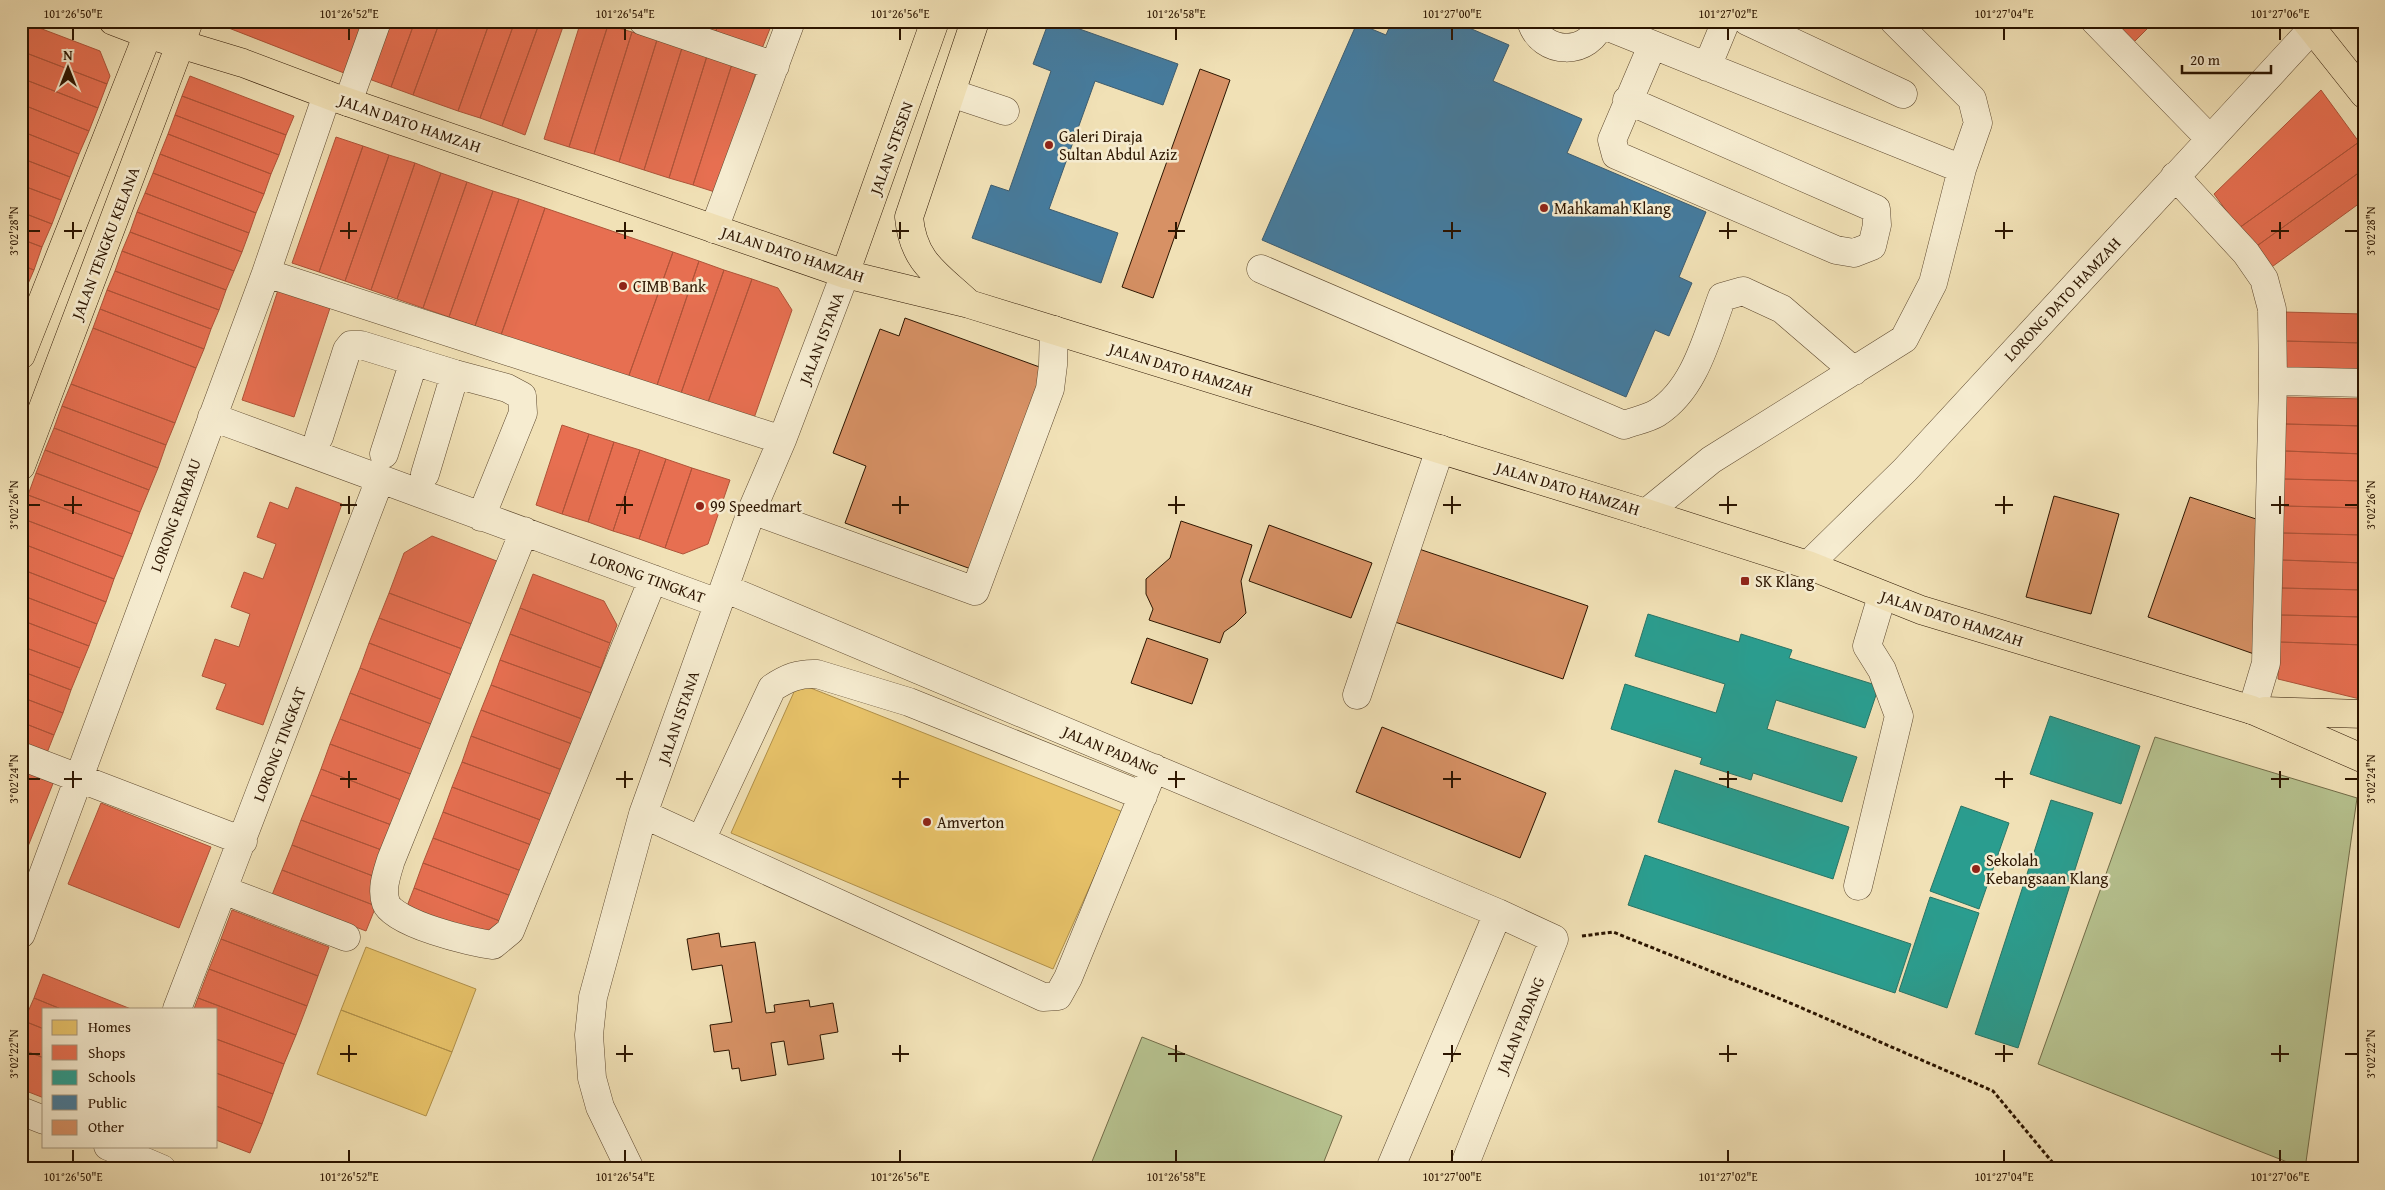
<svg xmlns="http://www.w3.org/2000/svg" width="2385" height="1190" viewBox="0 0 2385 1190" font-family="'Gentium Book Plus',serif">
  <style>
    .green { fill: #b7c390; stroke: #726c48 }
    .homes { fill: #e9c46a; stroke: #b0904a }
    .shops { fill: #e76f51; stroke: #af5439 }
    .schools { fill: #2a9d8f; stroke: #2b7464 }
    .public { fill: #457b9d; stroke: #3e5c6e }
    .building { fill: #d79165; stroke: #2c1500 }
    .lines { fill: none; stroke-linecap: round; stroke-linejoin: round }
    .minor-casing { stroke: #5d482e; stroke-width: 29 }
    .major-casing { stroke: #2c1500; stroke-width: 29 }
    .highway-casing { stroke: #2c1500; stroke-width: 29 }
    .path { stroke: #2c1500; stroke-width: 3; stroke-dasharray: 4 2.5; stroke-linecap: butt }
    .minor { stroke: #f6ecd0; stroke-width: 28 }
    .major { stroke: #f1e1b6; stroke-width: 28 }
    .highway { stroke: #f1e1b6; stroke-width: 28 }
    .ticks { fill: none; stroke: #2c1500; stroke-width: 2 }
    .poi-dot { fill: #8f2418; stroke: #f6ecd0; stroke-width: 2 }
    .labels { text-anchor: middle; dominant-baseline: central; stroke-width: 5; stroke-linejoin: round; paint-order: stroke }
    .street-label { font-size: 16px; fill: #2c1500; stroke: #f6ecd0 }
    .poi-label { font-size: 16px; fill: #2c1500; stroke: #f6ecd0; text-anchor: start }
    .neatline { fill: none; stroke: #2c1500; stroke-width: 2 }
    .ticks-label { font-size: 12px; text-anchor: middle; fill: #2c1500 }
  </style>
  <rect width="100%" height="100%" fill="#f1e1b6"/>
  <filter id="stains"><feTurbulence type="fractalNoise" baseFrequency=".004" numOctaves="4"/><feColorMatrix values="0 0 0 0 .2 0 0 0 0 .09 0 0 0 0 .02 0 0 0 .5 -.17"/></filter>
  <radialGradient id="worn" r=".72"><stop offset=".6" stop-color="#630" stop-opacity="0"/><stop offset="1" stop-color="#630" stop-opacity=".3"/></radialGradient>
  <path class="green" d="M2155,737L2357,798L2305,1169L2038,1064Z
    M1142,1037L1342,1116L1321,1169H1089Z"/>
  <path class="homes" d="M798,683L1123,812L1053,969L731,833Z
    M366,947L476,989L452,1052L341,1010Z
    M341,1010L452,1052L426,1116L317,1074Z"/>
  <path class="shops" d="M21,21L100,51L110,76L107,84L21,51Z
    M222,21H365L344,73L221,25Z
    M390,21H415L391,87L369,79Z
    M415,21H440L413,95L391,87Z
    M440,21H490L458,111L413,95Z
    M490,21H515L480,118L458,111Z
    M515,21H540L502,126L480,118Z
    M540,21H565L525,135L502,126Z
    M581,21H595L608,25L569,147L544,139Z
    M692,21H720L713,38L689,29Z
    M720,21H773L759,56L713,38Z
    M2116,21H2155L2127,49L2108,30Z
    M608,25L632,32L594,154L569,147Z
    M632,32L657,40L619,162L594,154Z
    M657,40L682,48L644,170L619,162Z
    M682,48L707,56L669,178L644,170Z
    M21,51L107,84L98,108L21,78Z
    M707,56L732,64L693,185L669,178Z
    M732,64L756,72L718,193L693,185Z
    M190,76L294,116L286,135L182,96Z
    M21,78L98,108L89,131L21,104Z
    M2321,90L2359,142L2239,228L2214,194Z
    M182,96L286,135L279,155L175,115Z
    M21,104L89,131L79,154L21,131Z
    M175,115L279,155L271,174L168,134Z
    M21,131L79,154L70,177L21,158Z
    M168,134L271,174L264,194L160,154Z
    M336,137L363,146L319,272L292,263Z
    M2359,142L2364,148V169L2254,248L2239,228Z
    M363,146L389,155L345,281L319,272Z
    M160,154L264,194L256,213L153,173Z
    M389,155L415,163L371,290L345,281Z
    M21,158L70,177L61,200L21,185Z
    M415,163L441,173L397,299L371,290Z
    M2364,169V200L2269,269L2254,248Z
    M153,173L256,213L249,233L145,193Z
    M441,173L467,182L423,308L397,299Z
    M467,182L493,191L449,317L423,308Z
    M21,185L61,200L52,224L21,212Z
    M493,191L519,199L475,326L449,317Z
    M145,193L249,233L242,252L137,212Z
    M519,199L545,208L501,335L475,326Z
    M545,208L673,252L628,378L501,335Z
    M21,212L52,224L42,247L21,239Z
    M137,212L242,252L234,271L130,232Z
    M130,232L234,271L226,290L122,251Z
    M21,239L42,247L34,270L21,265Z
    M122,251L226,290L219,310L115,271Z
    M673,252L699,261L656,388L628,378Z
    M699,261L724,270L680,396L656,388Z
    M21,265L34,270L24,293L21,292Z
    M724,270L752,279L707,405L680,396Z
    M115,271L219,310L211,329L107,290Z
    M752,279L778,288L792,310L753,421L707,405Z
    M107,290L211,329L204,349L100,309Z
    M278,290L330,308L294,417L242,400Z
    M100,309L204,349L196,368L93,328Z
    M2283,312L2364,314V343L2283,341Z
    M93,328L196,368L175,423L71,384Z
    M2283,341L2364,343V373L2282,371Z
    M71,384L175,423L166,445L62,406Z
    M2286,397L2364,399V426L2285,424Z
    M62,406L166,445L158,468L54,428Z
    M2285,424L2364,426V454L2285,451Z
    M562,425L589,434L562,514L536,505Z
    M54,428L158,468L149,490L45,450Z
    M589,434L614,442L588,522L562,514Z
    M614,442L640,450L613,531L588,522Z
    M45,450L149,490L140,512L36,473Z
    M640,450L666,459L639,539L613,531Z
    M2285,451L2364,454V481L2284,479Z
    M666,459L692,468L665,548L639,539Z
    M692,468L730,480L708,544L683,554L665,548Z
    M36,473L140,512L132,534L28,495Z
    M2284,479L2364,481V508L2283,506Z
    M296,487L342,504L263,725L216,709L226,684L202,676L215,639L239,647L250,614L231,607L244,572L263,579L276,544L257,537L270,502L288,509Z
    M28,495L132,534L123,557L21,518Z
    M2283,506L2364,508V535L2282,533Z
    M21,518L123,557L114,579L21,543Z
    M2282,533L2364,535V563L2281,560Z
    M432,536L507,565L482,628L389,593L404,553Z
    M21,543L114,579L106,602L21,569Z
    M2281,560L2364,563V590L2280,588Z
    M21,569L106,602L97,624L21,595Z
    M533,574L604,601L617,625L610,643L520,608Z
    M2280,588L2364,590V617L2280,615Z
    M389,593L482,628L473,653L379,618Z
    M21,595L97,624L89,646L21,620Z
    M520,608L610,643L601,668L510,634Z
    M2280,615L2364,617V645L2279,642Z
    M379,618L473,653L463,679L369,643Z
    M21,620L89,646L80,668L21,646Z
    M510,634L601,668L591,693L500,660Z
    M2279,642L2364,645V700L2278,679Z
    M369,643L463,679L453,704L360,668Z
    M21,646L80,668L71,690L21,671Z
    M500,660L591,693L582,719L491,685Z
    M360,668L453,704L444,729L350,693Z
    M21,671L71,690L63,713L21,697Z
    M491,685L582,719L572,744L481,710Z
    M350,693L444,729L434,754L340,719Z
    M21,697L63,713L54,735L21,722Z
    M481,710L572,744L562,770L471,736Z
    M340,719L434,754L424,779L330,744Z
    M21,722L54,735L45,758L21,748Z
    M471,736L562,770L553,795L462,762Z
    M330,744L424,779L414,805L321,769Z
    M462,762L553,795L543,821L452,787Z
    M21,768L54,781L21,864Z
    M321,769L414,805L405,830L311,795Z
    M452,787L543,821L534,846L443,812Z
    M311,795L405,830L395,855L301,820Z
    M101,803L211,847L179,928L68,884Z
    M443,812L534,846L524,872L433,838Z
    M301,820L395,855L386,881L292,845Z
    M433,838L524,872L514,897L423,863Z
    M292,845L386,881L376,906L282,870Z
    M423,863L514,897L505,923L414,888Z
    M282,870L376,906L366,931L272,895Z
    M414,888L505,923L495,948L404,914Z
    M232,910L329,947L318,976L221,939Z
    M221,939L318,976L307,1006L209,969Z
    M209,969L307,1006L296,1035L198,998Z
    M43,974L131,1009H61L34,998Z
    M34,998L61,1009H44V1029L24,1021Z
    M198,998L296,1035L284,1064L216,1039V1009H194Z
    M24,1021L44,1029V1058L21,1049V1028Z
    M216,1039L284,1064L273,1094L216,1073Z
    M21,1049L44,1058V1098L21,1089Z
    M216,1073L273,1094L262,1124L216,1106Z
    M216,1106L262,1124L250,1153L216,1140Z"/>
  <path class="schools" d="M1648,614L1739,642L1741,634L1792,650L1789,658L1879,686L1865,728L1776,700L1767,729L1857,757L1842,802L1753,773L1751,780L1700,764L1702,758L1611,729L1625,684L1716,713L1725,684L1635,656Z
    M2050,716L2140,746L2121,804L2030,774Z
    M1675,770L1849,827L1833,879L1658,822Z
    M2051,800L2093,813L2018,1048L1975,1034Z
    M1961,806L2009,823L1979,909L1930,891Z
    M1645,855L1911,944L1895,993L1628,905Z
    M1930,897L1979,913L1947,1008L1899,991Z"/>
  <path class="public" d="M1049,21H1057L1178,64L1163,105L1095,81L1049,209L1118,233L1101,283L972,238L991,185L1009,191L1051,71L1033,64Z
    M1392,21H1453L1509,45L1493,81L1582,119L1567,153L1706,212L1679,277L1692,283L1669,336L1655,330L1626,397L1262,240L1357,23L1386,35Z"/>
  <path class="building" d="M1200,69L1230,80L1153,298L1122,287Z
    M905,318L1045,369L971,569L845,523L866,466L833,453L880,329L899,336Z
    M2054,496L2119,514L2091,614L2026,597Z
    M2190,497L2256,519L2257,655L2148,617Z
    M1181,521L1252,545L1241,581L1246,613L1235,624L1224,632L1220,643L1149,620L1153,609L1146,594V579L1170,558Z
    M1269,525L1372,563L1351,618L1249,581Z
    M1419,549L1588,606L1563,679L1395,622Z
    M1147,638L1208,659L1192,704L1131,683Z
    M1382,727L1546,793L1520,858L1356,792Z
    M719,933L721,947L755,942L766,1013L775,1012L774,1005L809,1000L810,1007L833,1003L838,1032L820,1035L824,1059L788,1065L784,1041L771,1043L776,1075L741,1081L739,1068L732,1069L729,1050L714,1052L710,1025L732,1022L722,965L692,970L687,939Z"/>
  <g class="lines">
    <g class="minor-casing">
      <path id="minor" d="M643,21L775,66
        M1531,21C1541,56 1591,57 1601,21
        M1747,21L1903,94
        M2095,21L2209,138
        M1601,24L1962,169
        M1707,67L1726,21
        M951,93L1005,111
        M1627,100L1876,209L1877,225L1872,246L1854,253L1836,250L1616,155L1612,140L1652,46
        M348,102L377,21
        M2175,176L2246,253L2264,279L2272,309L2273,381L2266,663L2252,710
        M714,229L791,21
        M1261,269L1624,425C1634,421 1647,419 1657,413C1695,389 1707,337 1722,297L1743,291L1782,309L1854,371
        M266,273L782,440
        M2273,381L2364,383
        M212,417L718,603
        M319,437L347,350L351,345H361L455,374L507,388L522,396L523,413L481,517
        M384,454L414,361
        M425,474L455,374
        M752,510L975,591L1050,389L1053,365L1054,330
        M1646,513L1711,460L1904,339L1933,283L1962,169L1978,123L1972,99L1894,21
        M524,531L391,860C387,873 381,889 386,903C393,923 472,943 493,945L510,931L653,579
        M1808,565L1905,470L2312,29
        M724,588L1498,913L1554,939L1463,1169
        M1357,695L1440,449
        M21,756L243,841
        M643,814L1043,997L1058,996L1068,978L1154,768
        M701,840L772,688C787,678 799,673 817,674L909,702L1143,796
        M1858,886L1899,716L1882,670L1867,646L1882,596
        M223,890L346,937
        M21,934L266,273L327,95
        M177,1009L380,479
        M21,1111L44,1120
        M108,1146L162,1169
        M630,1169L600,1107L592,1078L589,1035L593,997L643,814L752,510L782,440L845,274
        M1390,1169L1498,913"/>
    </g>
    <g class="major-casing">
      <path id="major" d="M113,21L147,34L243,63L336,98L845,274L969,304L1646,513L1808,565L1921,610L2252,710L2364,759
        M2306,21L2364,94
        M845,274L935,21
        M968,303C937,274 913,262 909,217L975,21
        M2265,711L2364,714"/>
    </g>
    <g class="highway-casing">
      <path id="highway" d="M21,355L153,21
        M21,466L189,21"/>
    </g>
    <path class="path" d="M1582,936L1613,932L1788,1002L1993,1091L2058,1169"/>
    <use href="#minor" class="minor"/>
    <use href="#major" class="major"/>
    <use href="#highway" class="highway"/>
  </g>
  <path class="ticks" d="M73,28V40M349,28V40M625,28V40M900,28V40M1176,28V40M1452,28V40M1728,28V40M2004,28V40M2280,28V40M73,222V239M349,222V239M625,222V239M900,222V239M1176,222V239M1452,222V239M1728,222V239M2004,222V239M2280,222V239M28,231H40M64,231H82M340,231H357M616,231H633M892,231H909M1168,231H1185M1443,231H1461M1719,231H1737M1995,231H2013M2271,231H2289M2345,231H2358M73,496V514M349,496V514M625,496V514M900,496V514M1176,496V514M1452,496V514M1728,496V514M2004,496V514M2280,496V514M28,505H40M64,505H82M340,505H357M616,505H633M892,505H909M1168,505H1185M1443,505H1461M1719,505H1737M1995,505H2013M2271,505H2289M2345,505H2358M73,771V788M349,771V788M625,771V788M900,771V788M1176,771V788M1452,771V788M1728,771V788M2004,771V788M2280,771V788M28,779H40M64,779H82M340,779H357M616,779H633M892,779H909M1168,779H1185M1443,779H1461M1719,779H1737M1995,779H2013M2271,779H2289M2345,779H2358M349,1045V1062M625,1045V1062M900,1045V1062M1176,1045V1062M1452,1045V1062M1728,1045V1062M2004,1045V1062M2280,1045V1062M28,1054H40M340,1054H357M616,1054H633M892,1054H909M1168,1054H1185M1443,1054H1461M1719,1054H1737M1995,1054H2013M2271,1054H2289M2345,1054H2358M73,1150V1162M349,1150V1162M625,1150V1162M900,1150V1162M1176,1150V1162M1452,1150V1162M1728,1150V1162M2004,1150V1162M2280,1150V1162"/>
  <g class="poi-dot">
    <circle cx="1049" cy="145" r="5"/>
    <circle cx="1544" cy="208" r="5"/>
    <circle cx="623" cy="286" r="5"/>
    <circle cx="700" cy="506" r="5"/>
    <rect x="1740" y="576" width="10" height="10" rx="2.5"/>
    <circle cx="927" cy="822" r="5"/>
    <circle cx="1976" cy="869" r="5"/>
  </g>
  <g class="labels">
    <g class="street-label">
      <text transform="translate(410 123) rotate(19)">JALAN DATO HAMZAH</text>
      <text transform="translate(891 148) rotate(-70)">JALAN STESEN</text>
      <text transform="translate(105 243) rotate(-69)">JALAN TENGKU KELANA</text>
      <text transform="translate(793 254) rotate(18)">JALAN DATO HAMZAH</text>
      <text transform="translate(2062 299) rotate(-47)">LORONG DATO HAMZAH</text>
      <text transform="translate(821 338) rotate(-69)">JALAN ISTANA</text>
      <text transform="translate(1181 369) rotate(17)">JALAN DATO HAMZAH</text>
      <text transform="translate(1568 488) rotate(17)">JALAN DATO HAMZAH</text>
      <text transform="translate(175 515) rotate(-70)">LORONG REMBAU</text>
      <text transform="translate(648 577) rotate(20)">LORONG TINGKAT</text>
      <text transform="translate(1952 618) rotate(18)">JALAN DATO HAMZAH</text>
      <text transform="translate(678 717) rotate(-71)">JALAN ISTANA</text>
      <text transform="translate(279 744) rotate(-69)">LORONG TINGKAT</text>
      <text transform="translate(1111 750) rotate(23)">JALAN PADANG</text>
      <text transform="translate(1520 1025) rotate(-68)">JALAN PADANG</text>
    </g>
    <g class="poi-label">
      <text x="1059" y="136">Galeri Diraja<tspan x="1059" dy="18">Sultan Abdul Aziz</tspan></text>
      <text x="1554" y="208">Mahkamah Klang</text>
      <text x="633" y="286">CIMB Bank</text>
      <text x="710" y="506">99 Speedmart</text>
      <text x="1755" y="581">SK Klang</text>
      <text x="937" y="822">Amverton</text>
      <text x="1986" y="860">Sekolah<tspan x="1986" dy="18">Kebangsaan Klang</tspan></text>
    </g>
  </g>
  <rect width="2385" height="1190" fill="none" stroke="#f1e1b6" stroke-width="55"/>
  <rect x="42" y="1008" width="175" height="140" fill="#f6ecd0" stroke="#a5967d"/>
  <rect x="52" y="1020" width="25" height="15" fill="#e9c46a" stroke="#a5967d"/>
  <text x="88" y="1032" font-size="15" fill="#2c1500">Homes</text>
  <rect x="52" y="1045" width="25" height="15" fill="#e76f51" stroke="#a5967d"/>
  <text x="88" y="1058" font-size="15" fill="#2c1500">Shops</text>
  <rect x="52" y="1070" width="25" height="15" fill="#2a9d8f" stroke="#a5967d"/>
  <text x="88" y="1082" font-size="15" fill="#2c1500">Schools</text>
  <rect x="52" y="1095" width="25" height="15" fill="#457b9d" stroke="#a5967d"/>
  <text x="88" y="1108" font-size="15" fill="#2c1500">Public</text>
  <rect x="52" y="1120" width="25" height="15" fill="#d79165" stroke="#a5967d"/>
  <text x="88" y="1132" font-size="15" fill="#2c1500">Other</text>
  <g transform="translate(68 68)" stroke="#f6ecd0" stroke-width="4" paint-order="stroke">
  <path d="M0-4L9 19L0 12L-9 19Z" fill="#2c1500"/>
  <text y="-8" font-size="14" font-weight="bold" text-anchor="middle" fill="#2c1500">N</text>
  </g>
  <path d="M2182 65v8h89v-8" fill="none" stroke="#2c1500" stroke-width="2.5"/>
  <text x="2190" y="65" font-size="15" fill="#2c1500" stroke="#f6ecd0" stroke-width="4" paint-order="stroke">20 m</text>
  <rect x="28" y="28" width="2330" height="1134" class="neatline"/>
  <g class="ticks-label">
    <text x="73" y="18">101°26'50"E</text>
    <text x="349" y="18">101°26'52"E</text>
    <text x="625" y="18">101°26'54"E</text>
    <text x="900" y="18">101°26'56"E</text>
    <text x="1176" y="18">101°26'58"E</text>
    <text x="1452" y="18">101°27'00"E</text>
    <text x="1728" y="18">101°27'02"E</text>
    <text x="2004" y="18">101°27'04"E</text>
    <text x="2280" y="18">101°27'06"E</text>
    <text transform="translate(14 231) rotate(-90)" y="4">3°02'28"N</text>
    <text transform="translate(2371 231) rotate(-90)" y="4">3°02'28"N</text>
    <text transform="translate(14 505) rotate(-90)" y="4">3°02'26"N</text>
    <text transform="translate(2371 505) rotate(-90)" y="4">3°02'26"N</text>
    <text transform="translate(14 779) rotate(-90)" y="4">3°02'24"N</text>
    <text transform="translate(2371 779) rotate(-90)" y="4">3°02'24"N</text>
    <text transform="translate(14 1054) rotate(-90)" y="4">3°02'22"N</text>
    <text transform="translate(2371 1054) rotate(-90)" y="4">3°02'22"N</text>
    <text x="73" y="1181">101°26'50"E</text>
    <text x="349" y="1181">101°26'52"E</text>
    <text x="625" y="1181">101°26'54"E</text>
    <text x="900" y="1181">101°26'56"E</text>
    <text x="1176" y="1181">101°26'58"E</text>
    <text x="1452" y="1181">101°27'00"E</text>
    <text x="1728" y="1181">101°27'02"E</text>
    <text x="2004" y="1181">101°27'04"E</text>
    <text x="2280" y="1181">101°27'06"E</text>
  </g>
  <rect width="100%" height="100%" filter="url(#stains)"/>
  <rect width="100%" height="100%" fill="url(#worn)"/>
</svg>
